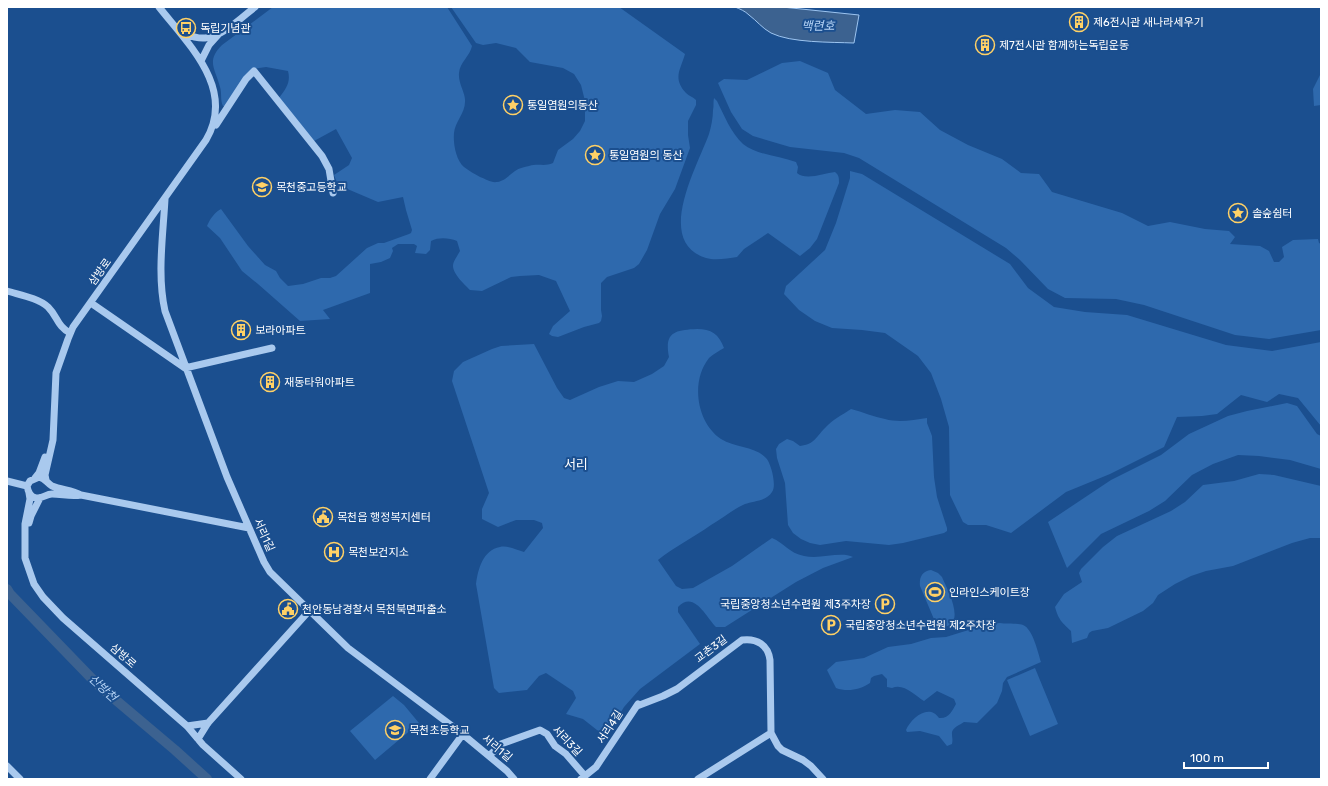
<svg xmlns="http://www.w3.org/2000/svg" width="1328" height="786" viewBox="0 0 1328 786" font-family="Rubik,'Noto Sans KR',sans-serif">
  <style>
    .green { fill: #2e69ad }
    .water { fill: #3c6290; stroke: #9cc4f0 }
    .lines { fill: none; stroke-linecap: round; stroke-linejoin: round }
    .river { stroke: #3c6290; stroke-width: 10 }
    .minor { stroke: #a9c9ee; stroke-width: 7 }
    .labels { text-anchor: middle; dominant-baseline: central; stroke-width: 4; stroke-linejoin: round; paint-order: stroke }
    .poi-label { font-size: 11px; fill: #fff; stroke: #1b4f8f; text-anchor: start }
    .street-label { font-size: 11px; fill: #fff; stroke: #1b4f8f }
    .water-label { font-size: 12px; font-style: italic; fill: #b5d3f5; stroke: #1b4f8f }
    .quarter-label { font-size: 13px; fill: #fff; stroke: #1b4f8f }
  </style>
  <rect width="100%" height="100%" fill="#1b4f8f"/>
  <path class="green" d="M273,7H447L472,46C470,56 460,62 459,73C458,84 466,93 465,102C465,113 455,122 454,133C453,144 456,160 464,167C469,171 475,174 480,177C486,179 491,183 497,182C505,181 509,175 515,171C519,168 525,167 529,166C539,163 544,167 553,163L558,150L573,139L580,131L585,121V101L581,85L574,74L563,68L530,62L516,48L496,43L483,45L476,43L451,7H619L685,54C681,69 672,78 686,93C689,96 693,97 696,100V105L688,121V135L690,148L675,189L660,214L647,250L639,264L634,268L607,277L601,283V310L602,316L601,321L599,323L584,327L558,337L552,336L549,334L553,326L570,311L556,281L539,275L520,276L511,277L482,291L470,290C465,285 453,274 453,266C453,261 458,255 460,251L457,241C449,238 439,237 431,241L430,250L426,254L415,253L417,246L414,244H398L392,248L393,251L390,258L381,262L370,264V293L323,310L330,319L300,321L258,284L242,271L220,238L207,226C210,219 214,213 221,209L248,246L265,265L276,271L280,278L288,286L303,284L321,278H330L336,276L367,248L378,243H384L409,234L411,233L412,230L406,210L403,197L378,202L338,185L334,175L349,165L352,158L336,129L314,141L279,98C286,89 291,82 288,71L266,67L252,69L225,106H223C220,100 222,93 220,87C215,68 206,61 222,45Z
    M800,61L828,73L835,90L866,114L895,110L920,112L940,130L968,145L1002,159L1021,173L1039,174L1052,192L1122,213L1148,226L1170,222L1205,229L1229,231L1235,237L1230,244L1260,246L1269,251L1274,262H1279L1284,257L1282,247L1293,240L1318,239L1319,243L1321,244V330L1269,339L1235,335L1144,305L1116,299L1065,298L1048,289L1020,260L1006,248L859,158L844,153L790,147L753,136L742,129L731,112L718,83L724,79L747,80L782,63Z
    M1321,73V105L1314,106L1313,89Z
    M714,98L717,101C724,115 731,133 743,144C757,155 779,156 796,162L798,167L797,173C806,181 824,173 835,172C839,175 839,178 839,183L817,239L810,248L800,256L768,233L744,249L737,257C728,258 716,261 706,258C654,242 697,167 709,134C711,127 713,118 713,110C714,106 713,102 714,98Z
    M850,171L862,174L1010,264L1028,288L1054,307L1085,312L1127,315L1226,345L1272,351L1321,342V426L1298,398L1279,394L1267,402L1241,395L1217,414L1202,416L1177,417L1164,447L1110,474L1066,492L1011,533L986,525H968L963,522L950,495L949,427L941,399L931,373L918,356L885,333L862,330L832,328L815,321L799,310L784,294L786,286L825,250L836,223L850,178Z
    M697,329C711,329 719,334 724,348C719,351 713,354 709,358C690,382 697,423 721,439C735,448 755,446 766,458C771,463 777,486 772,492C767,501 753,501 745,504C733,509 722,519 711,525C694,537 674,547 658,560L676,586L682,589L693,588L732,566L772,538C784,543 789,553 804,556C820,560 840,551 853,557L823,568L796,582L725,627H716C706,617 694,590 678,607V612L700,644L640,689L624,707L607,735L597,730L583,719L566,714L576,698L573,691L546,673L539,676L527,690L499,693L494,688L476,584C478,569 483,550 500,547C507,545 517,550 524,552L543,528L542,523L534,520H516L498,527L482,519V509L489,493L452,381L454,371L463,362L492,349L501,346L534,344L557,388L564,398L570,400L599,387L618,381L634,382L652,374L664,366L669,357C664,332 675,330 697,329Z
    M1287,403L1297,406L1317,434L1321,436V469L1290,460L1259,456L1238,455L1213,464L1192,475L1165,501L1149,511L1101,534L1067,568L1048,522L1111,480L1161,455L1189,434L1228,416L1247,411Z
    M851,409C863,412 874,417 885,419C899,423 913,420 927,418V423L932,436L934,477L937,497L947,528V531L944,533L903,543L889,545L846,541L820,545L810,543L801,539L793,533L788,525L785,483L777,458L776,449L779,444L787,439L793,441L800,446C815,444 815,438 825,428C832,420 842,415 851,409Z
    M1259,474L1274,475L1321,486V538H1310L1292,543L1233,566L1206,571L1191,576L1175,584L1158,595L1153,603L1143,611L1108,628L1092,631L1089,633L1087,638L1072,643L1071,631C1062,622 1059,621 1055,607L1064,594L1082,582L1079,573L1081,569L1103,547L1117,536L1171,511L1185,502L1203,485L1234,481Z
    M931,570L938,573L942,577C947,589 963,617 949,626H940L936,624L920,586C919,578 922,571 931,570Z
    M1000,623C1006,624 1018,623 1023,625C1033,629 1038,653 1041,662L1007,677L1003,683L1002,691L997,703L977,723L964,722C960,725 951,728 952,734C952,738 953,739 952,744L947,746L939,736L920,731L907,732L906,730C911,718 929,703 939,718C949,719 952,711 956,704L954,699L937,691L924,701C914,695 904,683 892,688L887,687V679L882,674L874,676L871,678L870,683C860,690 847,692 836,688L827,670L836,662L864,658L888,647L911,644L931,638L946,637L988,624Z
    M1035,668L1058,724L1030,736L1007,680Z
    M393,696L404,705L419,723L375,760L350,731Z"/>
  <path class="water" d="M735,7H782L859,15L854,43C831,42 791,43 771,33C762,28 757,21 749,15C745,11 740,9 735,7Z"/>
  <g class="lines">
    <path class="river" d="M7,589L10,594L98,685L175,750L207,779"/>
    <path class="minor" d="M180,32C188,35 196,39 205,38C222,37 241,18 255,7
      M201,61L209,45L218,35
      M216,125L246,79L254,71L322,156L329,169L333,193
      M165,199C163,236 157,275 165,311L227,477L264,562L270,572L348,648L460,732L507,771L514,779
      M7,291C20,295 38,298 48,307C58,317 57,326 70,333
      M91,303L185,368L272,348
      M35,478L39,473L45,457
      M46,480L45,475L53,440L56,373L68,339L73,327L206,140C236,89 189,45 159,7
      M7,481L27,486
      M29,493L30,499L25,524V558L34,584L43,597L63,618L187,726L203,745L241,779
      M81,495C72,490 62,490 52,486C47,483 45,478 39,477L30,481L27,486C28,492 31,497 36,498C42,499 46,494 52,494C62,494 71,497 81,495L249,528
      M29,523L31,516L40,498
      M637,706L663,696L677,689L742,640C757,638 768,645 770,660L771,733L778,746L782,750L803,760L811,766L823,779
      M187,726L208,723
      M198,739L208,723L309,611
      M489,756L501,744L540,730L547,734L555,746L566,754L585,776
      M7,766L20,779
      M430,779L463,734
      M581,779L596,767L638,704
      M698,779L771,733"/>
  </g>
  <defs>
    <g id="building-ring" transform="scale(1)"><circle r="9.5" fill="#1b4f8f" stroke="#ffd166" stroke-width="1.5"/><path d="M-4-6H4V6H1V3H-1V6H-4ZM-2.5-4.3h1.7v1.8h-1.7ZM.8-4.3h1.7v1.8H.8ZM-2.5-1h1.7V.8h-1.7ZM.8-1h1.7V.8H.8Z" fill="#ffd166"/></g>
    <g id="bus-ring" transform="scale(1)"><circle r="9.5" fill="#1b4f8f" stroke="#ffd166" stroke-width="1.5"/><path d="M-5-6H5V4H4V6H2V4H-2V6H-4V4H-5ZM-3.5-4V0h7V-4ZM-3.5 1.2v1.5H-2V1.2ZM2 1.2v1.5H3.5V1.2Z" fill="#ffd166"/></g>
    <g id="sight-ring" transform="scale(1)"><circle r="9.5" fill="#1b4f8f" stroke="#ffd166" stroke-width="1.5"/><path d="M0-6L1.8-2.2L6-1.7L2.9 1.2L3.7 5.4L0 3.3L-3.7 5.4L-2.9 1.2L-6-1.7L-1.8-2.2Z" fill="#ffd166"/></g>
    <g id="school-ring" transform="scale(1)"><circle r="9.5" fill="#1b4f8f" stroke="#ffd166" stroke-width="1.5"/><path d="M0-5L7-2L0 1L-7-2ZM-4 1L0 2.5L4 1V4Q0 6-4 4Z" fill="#ffd166"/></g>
    <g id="civic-ring" transform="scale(1)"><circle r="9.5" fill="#1b4f8f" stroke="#ffd166" stroke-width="1.5"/><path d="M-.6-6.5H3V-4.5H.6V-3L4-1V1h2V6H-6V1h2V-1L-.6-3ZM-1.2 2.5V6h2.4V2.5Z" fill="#ffd166"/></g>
    <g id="hospital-ring" transform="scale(1)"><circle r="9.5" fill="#1b4f8f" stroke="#ffd166" stroke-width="1.5"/><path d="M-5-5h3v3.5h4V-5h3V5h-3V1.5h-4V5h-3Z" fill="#ffd166"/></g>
    <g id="stadium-ring" transform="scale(1)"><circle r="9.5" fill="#1b4f8f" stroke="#ffd166" stroke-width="1.5"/><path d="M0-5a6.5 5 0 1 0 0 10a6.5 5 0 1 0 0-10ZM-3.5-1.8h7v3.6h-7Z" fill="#ffd166"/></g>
    <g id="parking-ring" transform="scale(1)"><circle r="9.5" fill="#1b4f8f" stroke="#ffd166" stroke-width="1.5"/><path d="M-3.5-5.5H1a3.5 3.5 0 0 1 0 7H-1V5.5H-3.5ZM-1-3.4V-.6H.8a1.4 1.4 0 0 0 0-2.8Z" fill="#ffd166"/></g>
  </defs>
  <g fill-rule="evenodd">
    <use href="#building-ring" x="1079" y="22"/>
    <use href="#bus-ring" x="186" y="28"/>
    <use href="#building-ring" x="985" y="45"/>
    <use href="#sight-ring" x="513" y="105"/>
    <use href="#sight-ring" x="595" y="155"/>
    <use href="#school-ring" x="262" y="187"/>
    <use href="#sight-ring" x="1238" y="213"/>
    <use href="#building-ring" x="241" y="330"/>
    <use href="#building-ring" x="270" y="382"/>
    <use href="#civic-ring" x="323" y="517"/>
    <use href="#hospital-ring" x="334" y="552"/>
    <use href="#stadium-ring" x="935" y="592"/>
    <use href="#parking-ring" x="885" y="604"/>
    <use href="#civic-ring" x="288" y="609"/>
    <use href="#parking-ring" x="831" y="625"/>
    <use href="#school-ring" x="395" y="730"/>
  </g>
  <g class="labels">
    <g class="poi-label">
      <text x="1093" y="22">제6전시관 새나라세우기</text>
      <text x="200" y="28">독립기념관</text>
      <text x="999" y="45">제7전시관 함께하는독립운동</text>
      <text x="527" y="105">통일염원의동산</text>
      <text x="609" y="155">통일염원의 동산</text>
      <text x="276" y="187">목천중고등학교</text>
      <text x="1252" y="213">솔숲쉼터</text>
      <text x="255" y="330">보라아파트</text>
      <text x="284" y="382">재동타워아파트</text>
      <text x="337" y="517">목천읍 행정복지센터</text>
      <text x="348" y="552">목천보건지소</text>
      <text x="949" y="592">인라인스케이트장</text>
      <text x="871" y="604" text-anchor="end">국립중앙청소년수련원 제3주차장</text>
      <text x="302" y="609">천안동남경찰서 목천북면파출소</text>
      <text x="845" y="625">국립중앙청소년수련원 제2주차장</text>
      <text x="409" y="730">목천초등학교</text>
    </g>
    <g class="street-label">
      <text transform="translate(100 272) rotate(-54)">삼방로</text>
      <text transform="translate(264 535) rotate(66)">서리1길</text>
      <text transform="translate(711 649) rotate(-37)">교촌3길</text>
      <text transform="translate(123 656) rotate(41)">삼방로</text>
      <text transform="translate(610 727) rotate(-57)">서리4길</text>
      <text transform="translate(567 741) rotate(46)">서리3길</text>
      <text transform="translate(497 748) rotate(40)">서리1길</text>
    </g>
    <g class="water-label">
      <text x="818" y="26">백련호</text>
      <text transform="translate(103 688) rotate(43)">산방천</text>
    </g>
    <g class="quarter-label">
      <text x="576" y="464">서리</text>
    </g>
  </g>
  <rect width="1328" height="786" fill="none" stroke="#ffffff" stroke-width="16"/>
  <path d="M1184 762v6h84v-6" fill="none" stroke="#ffffff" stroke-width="2"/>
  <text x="1190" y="762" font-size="12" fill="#ffffff" stroke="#1b4f8f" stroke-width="3" paint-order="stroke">100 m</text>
</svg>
